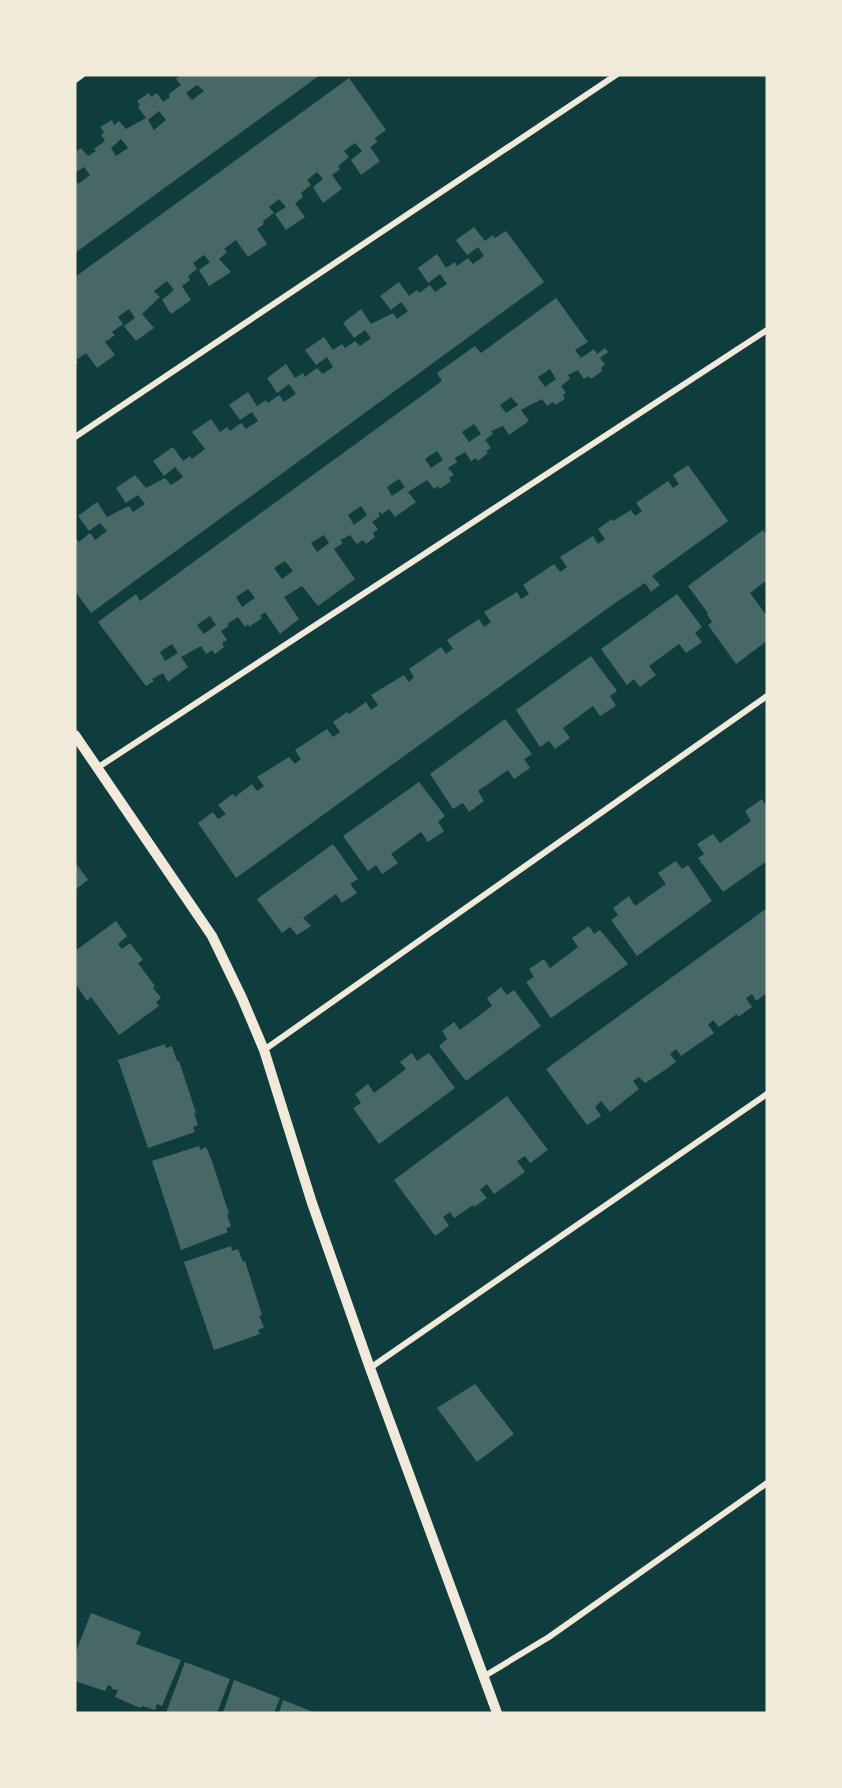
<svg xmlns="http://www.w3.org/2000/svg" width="842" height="1788" viewBox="0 0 842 1788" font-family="Poppins,sans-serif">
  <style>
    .building { fill: #486865; fill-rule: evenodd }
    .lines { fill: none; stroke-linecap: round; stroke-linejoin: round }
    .minor { stroke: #f1e9da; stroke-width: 6 }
    .tertiary { stroke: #f1e9da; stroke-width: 10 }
  </style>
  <rect width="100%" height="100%" fill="#0f3d3e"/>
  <path class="building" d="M181,75H320L75,253V179L78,184L90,175L84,167L75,173V152L81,148L88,156L96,151L94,149L105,141L101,135L104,132L100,127L112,120L114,125L119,121L126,129L146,118L138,107L140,105L137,101L149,93L151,97L157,93L163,102L170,97L169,94L181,85L176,79ZM197,85L204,91L192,100L186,93ZM159,111L166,120L154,130L148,120ZM121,139L128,148L116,156L111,148Z
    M349,78L386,130L375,138L377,142L370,147L380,161L361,175L351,160L362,151L355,143L344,151L349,157L338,166L340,169L332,175L342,189L323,203L313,187L323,179L317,172L307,180L311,185L301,193L303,197L295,203L305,217L286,230L275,214L286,207L279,199L269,207L274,213L263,221L264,224L257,229L267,244L248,257L236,240L224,249L227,252L219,259L231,272L209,286L199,270L210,262L204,255L193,263L197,269L188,276L190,280L182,286L191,300L171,314L162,300L174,290L167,281L154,291L160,297L142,314L154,328L136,341L124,326L135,318L129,309L118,317L123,324L112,332L115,335L105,342L115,355L97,368L86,353L76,360L78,363L75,365V277Z
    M474,227L485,241L493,235L495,238L506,231L544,282L91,613L75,591V537L79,542L90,533L95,540L107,531L100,523L89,531L78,516L97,502L107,517L129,506L133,512L145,504L138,495L126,503L116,488L135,475L146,488L165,478L171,485L183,477L175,467L164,476L153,461L173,447L183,461L190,456L192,459L205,449L192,432L211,419L220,432L227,427L230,431L241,423L246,429L258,421L252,412L240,420L229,405L248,392L257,406L266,400L268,403L279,395L284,402L296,394L289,384L277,393L267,378L286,364L295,378L303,373L305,377L317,368L323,374L333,367L327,357L316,365L305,350L324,337L333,350L342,344L345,348L355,341L360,346L371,338L365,330L354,338L343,323L361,309L371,324L393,313L397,319L408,311L401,302L391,310L380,296L399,282L409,296L417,290L419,293L430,285L435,292L447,284L440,274L428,283L418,268L437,254L446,268L455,262L457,266L468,258L473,264L484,256L478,247L467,255L456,240Z
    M556,298L588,342L575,350L581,358L594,349L597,354L605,348L608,352L600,358L605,364L601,368L602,371L591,379L589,376L584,379L578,370L568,375L570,379L561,386L566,393L563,395L565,399L555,405L553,402L547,406L542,399L521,410L529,421L509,435L503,426L491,431L493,434L485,440L491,448L486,451L488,453L478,461L476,458L471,461L465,452L455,458L457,462L448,468L454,475L449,478L451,481L440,489L438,486L434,489L427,480L408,492L416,502L395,517L389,509L382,514L380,512L378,513L380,516L372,522L378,529L373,533L375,537L366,544L363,540L357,544L350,535L340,540L343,543L334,549L355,579L318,606L302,586L284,597L299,619L280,634L265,612L260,616L262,618L249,627L248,624L245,627L238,617L227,624L229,626L221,631L227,640L222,643L224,647L215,654L212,650L206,654L201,646L181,657L188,667L168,682L163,673L152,679L154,681L146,686L98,622L136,594L140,601L442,381L437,373L475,346L481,353ZM550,369L556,379L545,387L538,377ZM511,397L518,405L506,413L500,405ZM474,424L481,434L469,442L462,432ZM437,451L443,460L431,468L425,459ZM399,479L405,487L392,496L387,487ZM361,506L367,515L354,525L348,515ZM324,535L329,543L317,552L311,543ZM285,561L293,571L282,579L274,568ZM248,589L255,598L242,607L236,597ZM210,616L216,625L204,634L197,625ZM172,644L178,653L165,661L160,652Z
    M688,465L728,521L652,576L660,585L651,592L645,583L615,603L236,878L198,823L213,812L218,819L226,814L218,805L233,794L235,797L252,784L257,791L264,786L257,777L289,757L295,764L301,759L295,750L327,729L333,737L340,732L333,722L347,712L349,714L366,702L371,710L378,705L371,695L404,675L409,682L414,677L409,669L441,647L446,654L453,649L447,640L479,619L484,627L491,622L484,612L517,592L521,599L529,594L523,585L554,564L560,572L567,567L560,557L593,536L598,544L605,539L598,529L612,519L613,521L631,510L635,516L642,511L636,503L668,481L673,488L679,484L673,475Z
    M763,530L767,535V580L750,593L767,616V641L736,664L708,625L712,622L707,614L708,613L688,586Z
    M677,594L702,627L695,633L702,642L686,653L679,644L649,666L656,675L640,687L634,679L627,685L601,649Z
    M591,656L617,691L610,696L616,706L600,716L593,706L563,728L570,738L555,749L549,741L540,747L516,710Z
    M505,719L532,754L524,759L530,768L514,779L508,770L478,791L484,801L469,812L463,803L453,809L430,774Z
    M419,782L445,816L438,822L444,831L428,842L421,832L391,854L398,863L382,874L376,865L368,871L343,836Z
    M762,799L767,808V861L723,892L698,858L704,854L697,844L713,834L720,843L751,821L745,811Z
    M333,844L358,879L350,884L357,893L342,903L336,894L303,918L311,926L297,935L290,927L282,933L257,899Z
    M676,861L682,869L688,865L712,901L637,956L611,920L618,915L613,908L629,896L635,906L666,884L658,873Z
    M75,862L88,880L75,890Z
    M767,908V993L756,1001L752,994L746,998L752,1007L738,1017L737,1014L719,1027L713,1020L708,1025L714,1033L681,1056L676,1049L670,1054L676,1062L662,1072L645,1083L639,1077L633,1081L639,1089L610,1112L601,1101L595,1107L601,1116L587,1125L546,1069Z
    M116,921L127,936L118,944L122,949L130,943L143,960L138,963L155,986L153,988L161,998L156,1002L159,1006L119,1035L91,997L87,1001L75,983V951Z
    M589,926L594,934L600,930L628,964L551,1018L526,982L534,977L529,969L544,959L550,968L565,957L578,947L572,938Z
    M501,987L507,995L514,990L541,1026L466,1081L439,1046L447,1039L442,1031L454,1022L460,1030L492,1006L487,998Z
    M165,1044L166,1048L172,1046L177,1061H179L196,1113H194L198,1125L193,1127L195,1132L148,1148L118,1060Z
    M412,1053L417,1061L429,1053L455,1088L379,1144L353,1108L361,1103L355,1094L368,1084L374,1093L406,1069L400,1062Z
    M507,1096L548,1150L530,1163L525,1156L517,1161L525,1172L494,1194L487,1184L480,1190L487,1198L474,1207L473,1205L454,1218L450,1212L443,1217L449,1226L435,1236L394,1180Z
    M199,1146L200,1150L206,1147L212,1161L229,1214L227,1215L231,1226L226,1229L228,1232L181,1250L152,1161Z
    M231,1246L232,1251L238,1249L243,1262L245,1261L262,1315L259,1316L264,1327L258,1330L260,1334L214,1350L184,1262Z
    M475,1384L514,1434L477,1462L437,1408Z
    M91,1613L141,1632L136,1644L181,1660L162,1706L157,1704L155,1710L142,1706L140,1708L115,1697L118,1690L112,1689V1687L108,1685L105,1691L75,1681V1654Z
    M185,1662L230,1679L217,1713H166Z
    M234,1680L280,1698L274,1713H223Z
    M283,1700L316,1713H279Z"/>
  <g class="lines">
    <path class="minor" d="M75,80L82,75
      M75,437L616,75
      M97,768L767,330
      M264,1050L767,696
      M370,1368L767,1094
      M483,1677L549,1637L767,1483"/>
    <path class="tertiary" d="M75,735L212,936L242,998L264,1050L312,1203L370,1368L497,1713"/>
  </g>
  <rect width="842" height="1788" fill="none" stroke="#f1e9da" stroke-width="153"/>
</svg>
